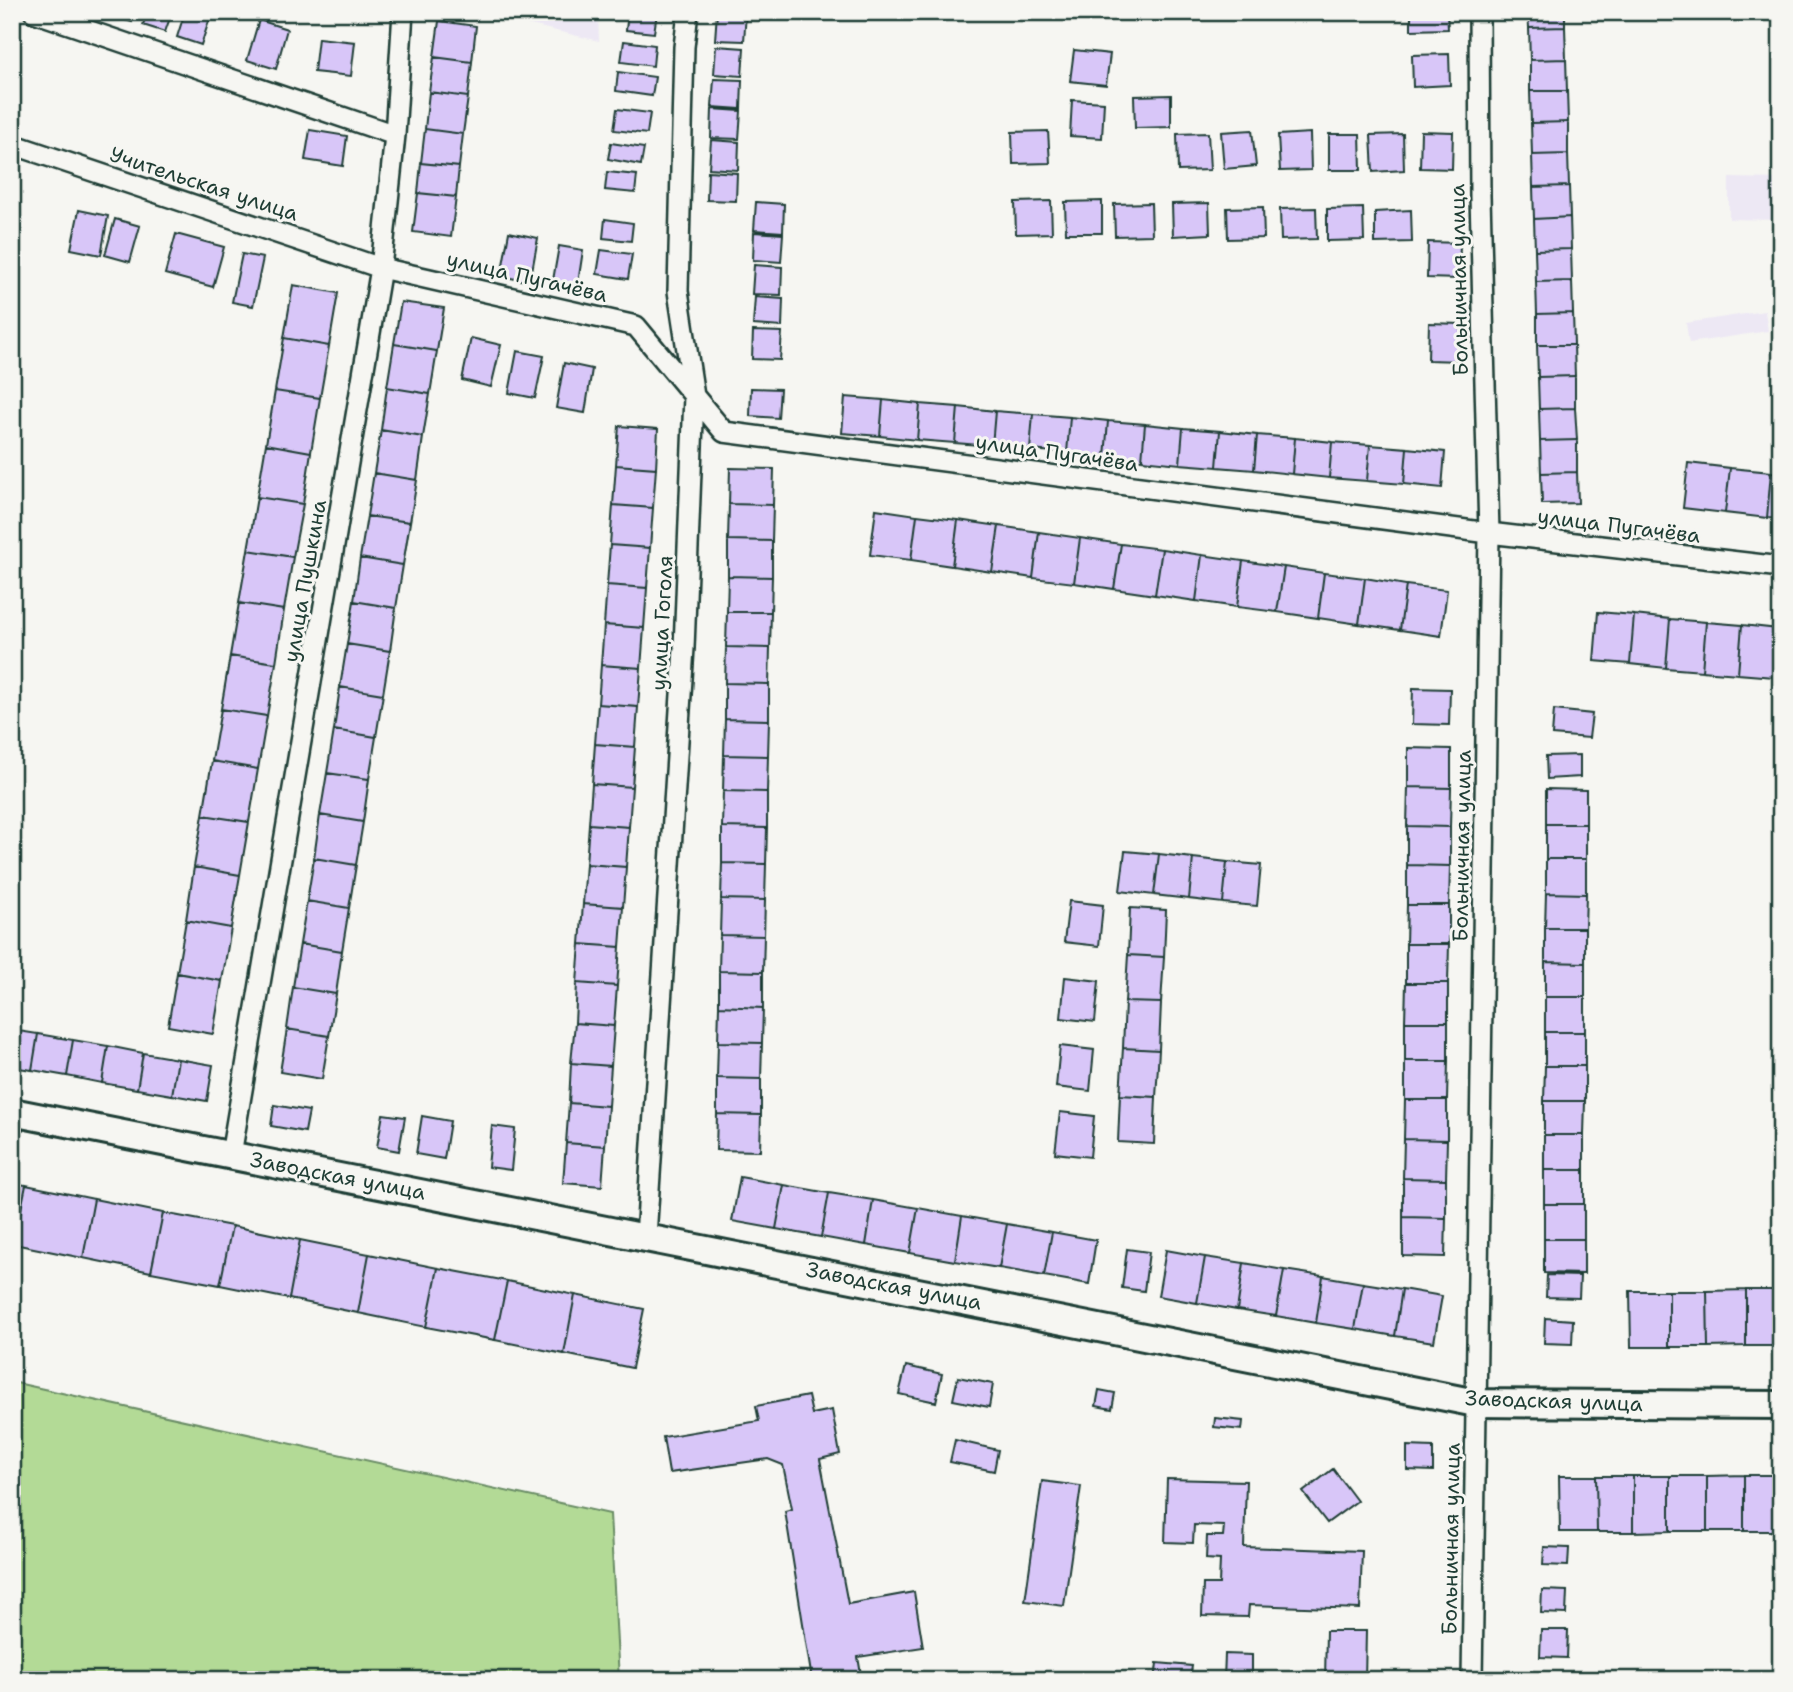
<svg xmlns="http://www.w3.org/2000/svg" width="1793" height="1692" viewBox="0 0 1793 1692" font-family="'Shantell Sans',sans-serif">
  <style>
    .built { fill: #ede8f4 }
    .green { fill: #b3da96; stroke: #698c65; stroke-width: 2 }
    .building { fill: #d8c6f8; stroke: #1f3d34; stroke-width: 2 }
    .lines { fill: none; stroke-linecap: round; stroke-linejoin: round }
    .street-casing { stroke: #1f3d34; stroke-width: 24 }
    .secondary-casing { stroke: #1f3d34; stroke-width: 32 }
    .street { stroke: #f6f6f2; stroke-width: 19 }
    .secondary { stroke: #f6f6f2; stroke-width: 26 }
    .labels { text-anchor: middle; dominant-baseline: central; stroke-width: 6; stroke-linejoin: round; paint-order: stroke }
    .street-label { font-size: 21px; fill: #1f3d34; stroke: #f6f6f2 }
  </style>
  <rect width="100%" height="100%" fill="#f6f6f2"/>
  <filter id="ink" filterUnits="userSpaceOnUse"><feTurbulence type="fractalNoise" baseFrequency=".0143" numOctaves="2"/><feDisplacementMap in="SourceGraphic" scale="14" xChannelSelector="R" yChannelSelector="G"/><feConvolveMatrix kernelMatrix="1 2 1 2 8 2 1 2 1" color-interpolation-filters="sRGB"/></filter>
  <g filter="url(#ink)">
    <path class="built" d="M475,12H598L599,41Z
      M1729,178L1781,179V220L1729,219Z
      M1765,311L1768,331L1689,343L1686,323Z"/>
    <path class="green" d="M12,1382L610,1514L619,1680H12Z"/>
    <path class="building" d="M111,12H135L132,22L110,16Z
      M147,12H172L165,32L143,25Z
      M185,12H212L201,45L177,37Z
      M628,12L657,13L654,33L626,30Z
      M717,12L746,13L744,41L715,40Z
      M1083,12H1119V20L1082,18Z
      M1411,12H1447L1448,29L1411,30Z
      M1528,12H1565V27L1529,28Z
      M259,20L287,29L276,69L247,60Z
      M439,21L476,26L472,62L434,57Z
      M1565,27L1566,59L1530,60L1529,28Z
      M318,38L355,42L351,76L314,72Z
      M624,41L655,45L653,66L621,62Z
      M716,46L744,48L742,76L714,74Z
      M1074,50L1110,54L1106,85L1070,81Z
      M1449,54L1450,85L1413,87L1412,55Z
      M434,57L472,62L468,97L429,92Z
      M1566,59L1567,91H1530V60Z
      M618,72L655,77L652,96L616,91Z
      M714,79L742,80L741,109L712,107Z
      M1530,91H1567L1568,122L1531,123Z
      M429,92L468,97L463,134L425,129Z
      M1171,95V127L1135,128L1134,96Z
      M1072,100L1104,102L1102,138L1070,136Z
      M617,109L650,113L647,134L614,130Z
      M712,109L741,111L739,139L711,138Z
      M1568,122V154L1532,155L1531,123Z
      M425,129L463,134L459,167L421,163Z
      M310,130L347,136L343,166L305,160Z
      M1252,130L1256,166L1224,169L1221,132Z
      M1048,131L1050,163L1013,164L1012,132Z
      M1421,131L1453,132L1452,169L1420,168Z
      M1208,133L1210,170L1178,171L1177,134Z
      M1310,133L1311,170L1280,171L1278,135Z
      M1329,134H1360L1361,170H1329Z
      M1403,134L1404,170L1373,172L1371,135Z
      M711,140L739,142L738,170L709,168Z
      M611,143L644,148L641,165L608,159Z
      M1568,154L1569,186L1533,187L1532,155Z
      M421,163L459,167L456,197L418,193Z
      M708,171L737,173L736,201L707,200Z
      M607,172L637,175L635,193L605,190Z
      M1569,186L1570,217L1534,219L1533,187Z
      M418,193L456,197L451,237L413,232Z
      M1051,201L1052,233L1016,234L1015,202Z
      M1102,201V233H1066L1065,202Z
      M756,202L784,204L783,232L754,230Z
      M1151,203L1152,235L1115,236L1114,204Z
      M1209,203L1210,234L1173,236L1172,204Z
      M1263,207L1264,238L1228,239L1227,208Z
      M1316,208L1317,239L1281,240L1280,209Z
      M1363,208L1364,240L1327,241V209Z
      M79,210L108,216L101,255L71,249Z
      M1411,210L1412,242L1375,243V212Z
      M1570,217L1571,249L1535,250L1534,219Z
      M115,219L140,226L130,262L105,255Z
      M605,219L633,223L631,241L603,238Z
      M509,232L538,238L530,282L501,276Z
      M754,232L783,234L781,262L753,260Z
      M176,234L224,247L213,287L165,274Z
      M1428,242L1460,243L1459,279L1427,278Z
      M559,246L583,250L577,290L552,286Z
      M1571,249L1572,281L1536,282L1535,250Z
      M601,250L632,254L628,279L597,274Z
      M242,254L263,258L253,306L232,302Z
      M754,265L782,267L781,295L752,294Z
      M1572,281L1573,313L1537,314L1536,282Z
      M293,285L338,293L329,346L284,338Z
      M755,297L783,299L782,327L753,325Z
      M401,302L444,308L437,351L394,344Z
      M1573,313L1574,345H1537V314Z
      M1429,323L1461,324L1460,361L1428,360Z
      M753,331L782,332L780,360L752,359Z
      M284,338L329,346L320,398L275,391Z
      M471,338L501,345L491,387L462,380Z
      M394,344L437,351L430,394L387,387Z
      M1537,345H1574L1575,376L1538,377Z
      M517,351L544,356L535,398L509,393Z
      M564,363L592,369L585,413L556,408Z
      M1575,376V408L1539,409L1538,377Z
      M387,387L430,394L423,437L381,430Z
      M751,388L780,389L778,418L750,416Z
      M275,391L320,398L311,452L266,444Z
      M845,397L883,400L880,436L842,433Z
      M883,400L920,404L917,440L880,436Z
      M920,404L958,407L955,443L917,440Z
      M958,407L995,411L992,446L955,443Z
      M1575,408L1577,440L1540,441L1539,409Z
      M995,411L1033,414L1030,450L992,446Z
      M1033,414L1070,417L1067,453L1030,450Z
      M1070,417L1108,421L1105,457L1067,453Z
      M1108,421L1145,424L1142,460L1105,457Z
      M1145,424L1183,428L1180,464L1142,460Z
      M619,426L658,429L656,468L616,465Z
      M1183,428L1220,431L1217,467L1180,464Z
      M381,430L423,437L417,480L374,473Z
      M1220,431L1257,435L1254,470L1217,467Z
      M1257,435L1295,438L1292,474L1254,470Z
      M1295,438L1332,442L1329,478L1292,474Z
      M1577,440V472L1541,473L1540,441Z
      M1332,442L1370,445L1367,481L1329,478Z
      M266,444L311,452L303,504L257,497Z
      M1370,445L1407,448L1404,484L1367,481Z
      M1407,448L1445,452L1442,488L1404,484Z
      M1688,463L1730,468L1725,513L1683,508Z
      M616,465L656,468L653,508L613,505Z
      M730,468L774,469L773,505L729,504Z
      M1730,468L1771,472L1767,518L1725,513Z
      M1577,472L1578,503L1542,504L1541,473Z
      M1771,472L1781,473V519L1767,518Z
      M374,473L417,480L410,522L367,516Z
      M257,497L303,504L293,557L248,550Z
      M729,504L773,505L772,541L728,540Z
      M613,505L653,508L650,548L610,545Z
      M876,509L917,515L911,560L870,555Z
      M917,515L958,520L952,566L911,560Z
      M367,516L410,522L403,565L360,558Z
      M958,520L999,526L992,572L952,566Z
      M999,526L1039,532L1033,578L992,572Z
      M1039,532L1080,538L1074,583L1033,578Z
      M1080,538L1121,544L1114,589L1074,583Z
      M728,540L772,541V577L728,576Z
      M1121,544L1162,549L1155,595L1114,589Z
      M610,545L650,548L647,588L607,585Z
      M1162,549L1202,555L1196,601L1155,595Z
      M248,550L293,557L284,610L239,603Z
      M1202,555L1243,561L1237,607L1196,601Z
      M360,558L403,565L396,608L354,601Z
      M1243,561L1284,567L1277,612L1237,607Z
      M1284,567L1324,573L1318,618L1277,612Z
      M1324,573L1365,578L1359,624L1318,618Z
      M728,576L772,577L771,612H727Z
      M1365,578L1406,585L1400,630L1359,624Z
      M607,585L647,588L644,628L604,625Z
      M1406,585L1447,590L1441,636L1400,630Z
      M354,601L396,608L390,651L347,644Z
      M239,603L284,610L276,663L230,656Z
      M727,612H771L770,648L726,647Z
      M1598,612L1634,615L1630,664L1594,661Z
      M1634,615L1670,619L1666,668L1630,664Z
      M1670,619L1706,622L1702,671L1666,668Z
      M1706,622L1742,625L1738,674L1702,671Z
      M604,625L644,628L641,668L601,665Z
      M1742,625L1778,629L1774,677L1738,674Z
      M1778,629H1781V678L1774,677Z
      M347,644L390,651L383,694L340,687Z
      M726,647L770,648L769,684L725,683Z
      M230,656L276,663L267,716L221,709Z
      M601,665L641,668L638,707L598,704Z
      M725,683L769,684V720L725,719Z
      M340,687L383,694L376,737L334,730Z
      M1413,688L1450,689L1449,725L1412,724Z
      M598,704L638,707L635,747L595,744Z
      M221,709L267,716L258,769L212,761Z
      M1554,710L1592,714L1589,738L1552,735Z
      M725,719L769,720L768,756L724,755Z
      M334,730L376,737L369,779L327,773Z
      M595,744L635,747L632,787L592,784Z
      M1408,748L1451,749V788L1408,787Z
      M724,755L768,756L767,792L723,791Z
      M1580,755V777L1547,779L1546,756Z
      M212,761L258,769L249,822L203,815Z
      M327,773L369,779L363,822L320,815Z
      M592,784L632,787L629,827L589,824Z
      M1408,787L1451,788L1450,827L1407,826Z
      M1546,789L1586,790V824H1546Z
      M723,791L767,792V828L722,827Z
      M203,815L249,822L240,875L194,867Z
      M320,815L363,822L356,865L314,858Z
      M589,824L629,827L626,867L586,864Z
      M1546,824H1586V859H1546Z
      M1407,826L1450,827V866L1407,865Z
      M722,827L767,828L766,864L722,863Z
      M1125,851L1159,854L1154,895L1120,891Z
      M1159,854L1193,858L1189,899L1154,895Z
      M314,858L356,865L349,908L307,901Z
      M1193,858L1227,862L1223,903L1189,899Z
      M1546,859H1586V894L1546,893Z
      M1227,862L1261,865L1257,906L1223,903Z
      M722,863L766,864L765,900L721,899Z
      M586,864L626,867L623,907L583,904Z
      M1407,865L1450,866L1449,905H1407Z
      M194,867L240,875L231,928L186,920Z
      M1546,893L1586,894L1585,928H1545Z
      M721,899L765,900L764,936L720,935Z
      M307,901L349,908L342,951L300,944Z
      M1069,901L1103,905L1099,946L1064,942Z
      M583,904L623,907L620,947L580,944Z
      M1407,905H1449V944H1406Z
      M1130,908L1166,910L1164,957L1128,955Z
      M186,920L231,928L222,981L177,973Z
      M1545,928H1585V963L1545,962Z
      M720,935L764,936L763,972L719,971Z
      M300,944L342,951L336,994L293,987Z
      M580,944L620,947L617,986L577,983Z
      M1406,944H1449L1448,983H1406Z
      M1128,955L1164,957L1161,1003L1125,1002Z
      M1545,962L1585,963V997H1545Z
      M719,971L763,972V1008L719,1006Z
      M177,973L222,981L213,1034L168,1026Z
      M1065,977L1099,981L1095,1022L1061,1018Z
      M577,983L617,986L614,1026L575,1023Z
      M1406,983H1448V1022H1405Z
      M293,987L336,994L329,1036L287,1029Z
      M1545,997H1585V1032H1545Z
      M1125,1002L1161,1003L1159,1050L1123,1048Z
      M719,1006L763,1008L762,1043L718,1042Z
      M1405,1022H1448V1061H1405Z
      M575,1023L614,1026L611,1066L571,1063Z
      M287,1029L329,1036L322,1079L280,1072Z
      M12,1030L38,1034L32,1070L12,1067Z
      M1545,1032H1585V1066H1545Z
      M38,1034L73,1040L67,1076L32,1070Z
      M73,1040L108,1046L102,1083L67,1076Z
      M718,1042L762,1043L761,1079L717,1078Z
      M108,1046L143,1053L137,1089L102,1083Z
      M1060,1046L1094,1050L1090,1091L1056,1087Z
      M1123,1048L1159,1050L1156,1097L1120,1095Z
      M143,1053L178,1059L172,1095L137,1089Z
      M178,1059L213,1065L207,1101L172,1095Z
      M1405,1061H1448L1447,1100H1405Z
      M571,1063L611,1066L608,1106L569,1103Z
      M1545,1066H1585V1101H1544Z
      M717,1078L761,1079V1115L717,1114Z
      M1120,1095L1156,1097L1154,1144L1118,1142Z
      M1405,1100H1447V1140L1404,1139Z
      M1544,1101H1585L1584,1135H1544Z
      M569,1103L608,1106L605,1146L566,1143Z
      M274,1105L309,1111L305,1132L271,1126Z
      M1060,1112L1094,1116L1090,1157L1055,1153Z
      M383,1114L405,1117L399,1151L377,1147Z
      M717,1114L761,1115L760,1151L716,1150Z
      M422,1116L450,1121L444,1159L416,1154Z
      M492,1126L515,1129L511,1170L488,1167Z
      M1544,1135H1584V1170H1544Z
      M1404,1139L1447,1140L1446,1179L1403,1178Z
      M566,1143L605,1146L602,1186L563,1183Z
      M1544,1170H1584V1204H1544Z
      M740,1177L784,1185L776,1229L732,1221Z
      M1403,1178L1446,1179V1218L1403,1217Z
      M12,1183L26,1185L14,1244H12Z
      M26,1185L94,1199L83,1258L14,1244Z
      M784,1185L829,1193L821,1237L776,1229Z
      M829,1193L873,1200L866,1245L821,1237Z
      M94,1199L163,1213L151,1272L83,1258Z
      M873,1200L918,1208L910,1253L866,1245Z
      M1544,1204H1584V1239H1544Z
      M918,1208L962,1216L955,1261L910,1253Z
      M163,1213L232,1226L220,1285L151,1272Z
      M962,1216L1007,1224L999,1268L955,1261Z
      M1403,1217L1446,1218L1445,1257L1403,1256Z
      M1007,1224L1052,1232L1044,1276L999,1268Z
      M232,1226L300,1240L289,1299L220,1285Z
      M1052,1232L1096,1240L1089,1284L1044,1276Z
      M1544,1239H1584V1274L1544,1273Z
      M300,1240L369,1254L358,1313L289,1299Z
      M1127,1249L1149,1252L1144,1291L1122,1288Z
      M1166,1250L1205,1257L1197,1303L1158,1296Z
      M369,1254L438,1268L426,1327L358,1313Z
      M1205,1257L1244,1263L1237,1310L1197,1303Z
      M1244,1263L1284,1270L1276,1316L1237,1310Z
      M438,1268L507,1281L495,1340L426,1327Z
      M1284,1270L1323,1276L1316,1323L1276,1316Z
      M1547,1275L1580,1276L1579,1298L1546,1297Z
      M1323,1276L1363,1283L1355,1329L1316,1323Z
      M507,1281L575,1295L564,1354L495,1340Z
      M1363,1283L1402,1289L1395,1336L1355,1329Z
      M1402,1289L1442,1296L1434,1342L1395,1336Z
      M1746,1290V1346L1708,1347L1707,1291Z
      M1746,1290H1781V1346H1746Z
      M1630,1291H1669V1347H1631Z
      M1669,1291H1707L1708,1347H1669Z
      M575,1295L644,1309L632,1368L564,1354Z
      M1545,1318L1573,1320L1572,1344L1544,1343Z
      M906,1366L942,1374L936,1402L899,1394Z
      M958,1377L993,1384L989,1407L953,1400Z
      M1099,1390L1115,1393L1112,1409L1096,1406Z
      M808,1396L812,1414L832,1410L840,1454L820,1459L848,1604L914,1592L923,1647L858,1657L862,1680H812L785,1511L792,1509L783,1465L768,1459L669,1473L663,1437L759,1421L756,1406Z
      M1215,1418L1243,1421L1242,1430L1214,1427Z
      M955,1440L998,1450L994,1471L950,1462Z
      M1407,1446L1433,1447V1471L1407,1470Z
      M1333,1469L1357,1501L1327,1523L1303,1492Z
      M1744,1475V1531H1707V1476Z
      M1744,1475H1780L1781,1531H1744Z
      M1559,1476H1596L1597,1532H1560Z
      M1596,1476H1633V1532H1597Z
      M1633,1476H1670V1531L1633,1532Z
      M1670,1476H1707V1531H1670Z
      M1167,1479L1246,1481L1244,1547L1362,1551L1360,1609L1249,1605L1248,1617L1202,1616L1203,1584H1219L1220,1560L1206,1559L1207,1536H1223L1224,1526L1194,1525L1193,1543L1165,1542Z
      M1042,1481L1081,1486L1064,1606L1025,1601Z
      M1544,1547L1569,1548L1568,1566L1543,1565Z
      M1542,1590L1567,1591L1566,1614L1541,1613Z
      M1541,1630H1568L1567,1658L1540,1657Z
      M1326,1631H1366L1365,1680H1325Z
      M1225,1654L1252,1655V1680H1224Z
      M1157,1663L1192,1666L1190,1680H1155Z"/>
    <g class="lines">
      <g class="street-casing">
        <path id="street" d="M34,12L395,135
          M12,144L381,268L636,326L724,432L1489,533L1781,567
          M231,1155L381,268L395,135L403,12
          M646,1237L684,648L694,396L678,291L684,47L688,12
          M1472,1680L1489,533L1480,196L1479,12"/>
      </g>
      <g class="secondary-casing">
        <path id="secondary" d="M12,1112L1476,1403L1781,1405"/>
      </g>
      <use href="#street" class="street"/>
      <use href="#secondary" class="secondary"/>
    </g>
  </g>
  <g class="labels">
    <g class="street-label">
      <text transform="translate(204 184) rotate(18)">Учительская улица</text>
      <text transform="translate(527 277) rotate(13)">улица Пугачёва</text>
      <text transform="translate(1459 280) rotate(-91)">Больничная улица</text>
      <text transform="translate(1057 453) rotate(8)">улица Пугачёва</text>
      <text transform="translate(1619 526) rotate(7)">улица Пугачёва</text>
      <text transform="translate(305 581) rotate(-80)">улица Пушкина</text>
      <text transform="translate(662 623) rotate(-87)">улица Гоголя</text>
      <text transform="translate(1462 846) rotate(-89)">Больничная улица</text>
      <text transform="translate(338 1176) rotate(11)">Заводская улица</text>
      <text transform="translate(894 1286) rotate(11)">Заводская улица</text>
      <text transform="translate(1554 1401) rotate(2)">Заводская улица</text>
      <text transform="translate(1451 1539) rotate(-89)">Больничная улица</text>
    </g>
  </g>
  <rect width="1793" height="1692" fill="none" stroke="#f6f6f2" stroke-width="42"/>
  <rect x="21" y="21" width="1751" height="1650" fill="none" stroke="#1f3d34" stroke-width="2.5" filter="url(#ink)"/>
</svg>
